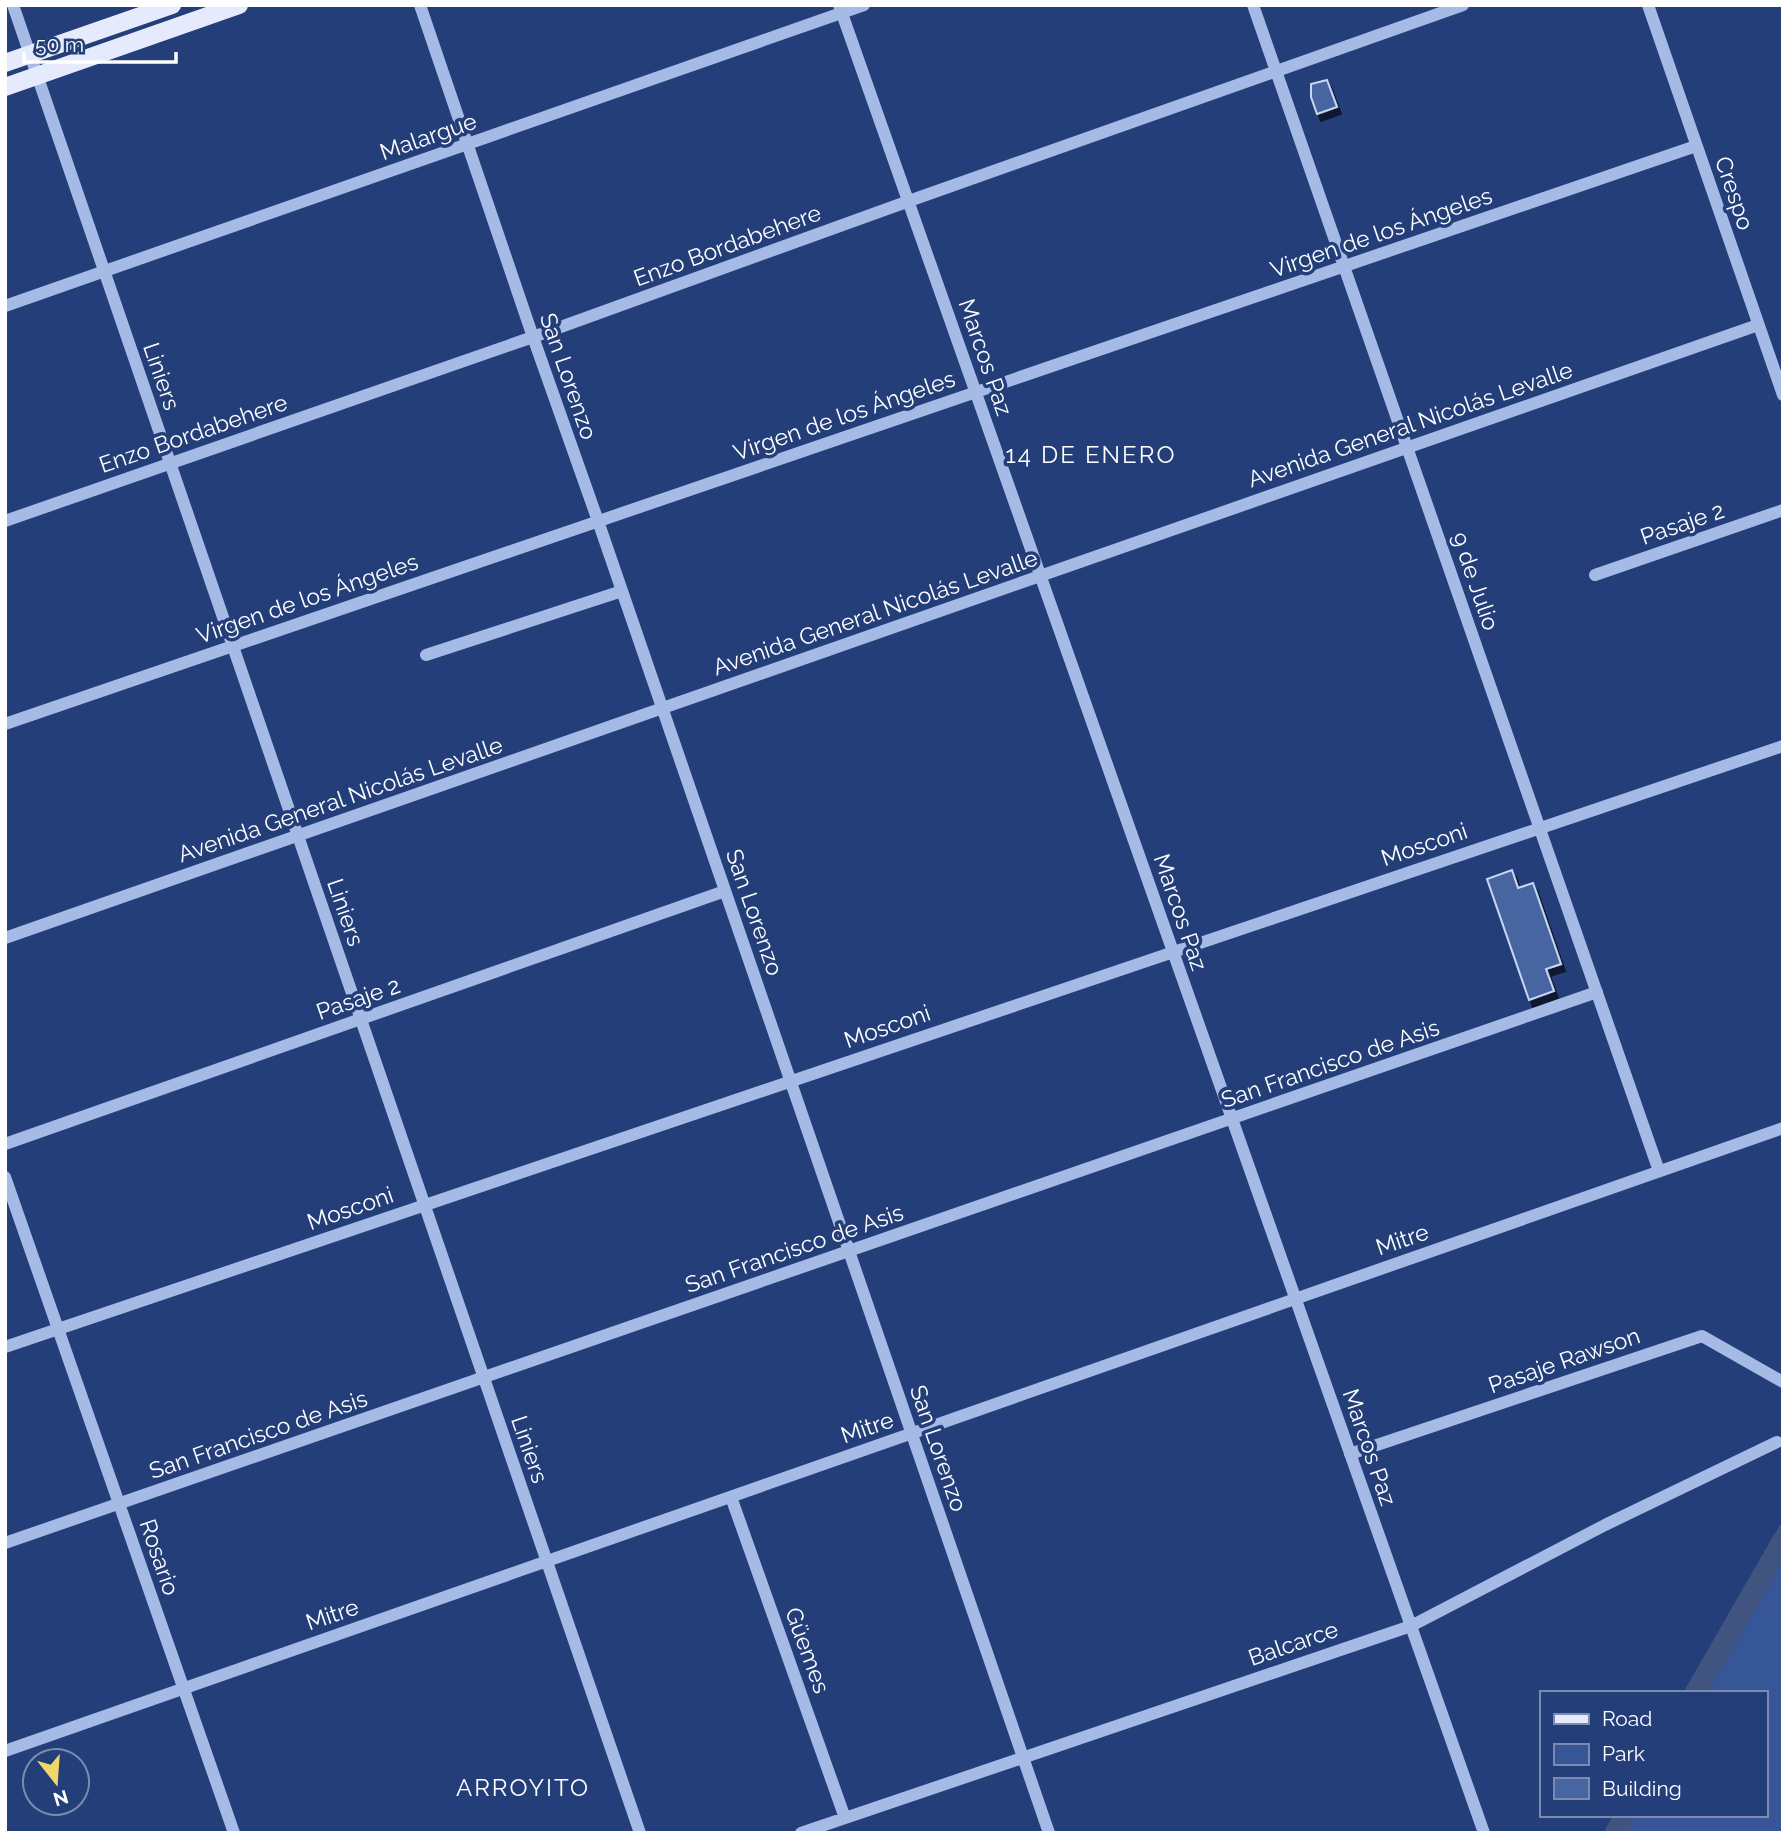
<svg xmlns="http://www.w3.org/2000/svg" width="1788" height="1838" viewBox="0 0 1788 1838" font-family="Raleway,sans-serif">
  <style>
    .green { fill: #375697 }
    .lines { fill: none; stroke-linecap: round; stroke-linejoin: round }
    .canal { stroke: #40547f; stroke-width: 21 }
    .building { fill: #4765a0; stroke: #c8d6f3; stroke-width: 2; filter: url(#shadow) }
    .minor { stroke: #a5bae4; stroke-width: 12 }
    .major { stroke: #e5ebfc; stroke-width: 18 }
    .labels { text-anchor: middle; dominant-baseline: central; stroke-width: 7; stroke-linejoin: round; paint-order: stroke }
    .street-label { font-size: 23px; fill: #fff; stroke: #233e79 }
    .neighbourhood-label { font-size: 24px; letter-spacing: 2px; fill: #fff; stroke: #233e79 }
  </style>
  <defs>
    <filter id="shadow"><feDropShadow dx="4" dy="7" stdDeviation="0" flood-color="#0009"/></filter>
  </defs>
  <rect width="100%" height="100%" fill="#233e79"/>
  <path class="green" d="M1783,1520V1833H1607L1617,1815H1765V1693H1684Z"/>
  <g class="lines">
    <path class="canal" d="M1695,1693L1783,1540
      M1615,1833L1625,1815"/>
  </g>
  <path class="building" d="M1327,80L1337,107L1317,114L1311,97V84Z
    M1512,870L1518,888L1533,883L1561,964L1546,969L1554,991L1529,1000L1487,879Z"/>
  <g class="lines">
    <path class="minor" d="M13,5L640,1833
      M420,5L533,337L598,521L1049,1833
      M839,5L1484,1833
      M1253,5L1659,1171
      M1648,5L1783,395
      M5,306L864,5
      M5,521L533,337L909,201L1463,5
      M1595,575L1783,510
      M426,655L622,591
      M5,724L1696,146
      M5,938L1758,325
      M5,1144L725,891
      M5,1177L234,1833
      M5,1347L1783,746
      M1350,1454L1702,1336L1783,1382
      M731,1497L845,1818
      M5,1543L1597,992
      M5,1751L1783,1128
      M801,1833L1411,1626L1605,1525L1777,1442"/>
    <path class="major" d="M5,63L172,5
      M5,87L239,5"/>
  </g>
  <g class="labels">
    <g class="street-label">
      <text transform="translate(428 136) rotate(-19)">Malargue</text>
      <text transform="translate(1735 193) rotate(71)">Crespo</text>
      <text transform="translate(1381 232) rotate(-19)">Virgen de los Ángeles</text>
      <text transform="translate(727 245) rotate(-20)">Enzo Bordabehere</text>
      <text transform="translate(986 357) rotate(71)">Marcos Paz</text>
      <text transform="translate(162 376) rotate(71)">Liniers</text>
      <text transform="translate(569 376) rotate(71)">San Lorenzo</text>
      <text transform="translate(844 415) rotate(-19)">Virgen de los Ángeles</text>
      <text transform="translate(1410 424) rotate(-19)">Avenida General Nicolás Levalle</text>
      <text transform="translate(193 433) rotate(-19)">Enzo Bordabehere</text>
      <text transform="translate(1682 523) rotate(-19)">Pasaje 2</text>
      <text transform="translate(1476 581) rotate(71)">9 de Julio</text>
      <text transform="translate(307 598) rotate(-19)">Virgen de los Ángeles</text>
      <text transform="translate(875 612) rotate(-19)">Avenida General Nicolás Levalle</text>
      <text transform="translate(340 799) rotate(-19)">Avenida General Nicolás Levalle</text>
      <text transform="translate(1424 844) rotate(-19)">Mosconi</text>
      <text transform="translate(346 912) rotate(71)">Liniers</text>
      <text transform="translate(755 912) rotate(71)">San Lorenzo</text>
      <text transform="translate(1181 912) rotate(71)">Marcos Paz</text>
      <text transform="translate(358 998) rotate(-19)">Pasaje 2</text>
      <text transform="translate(887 1026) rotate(-19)">Mosconi</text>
      <text transform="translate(1330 1063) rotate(-19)">San Francisco de Asis</text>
      <text transform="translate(350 1208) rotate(-19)">Mosconi</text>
      <text transform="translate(1402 1239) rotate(-19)">Mitre</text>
      <text transform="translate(794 1248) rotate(-19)">San Francisco de Asis</text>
      <text transform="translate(1564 1360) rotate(-19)">Pasaje Rawson</text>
      <text transform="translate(867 1427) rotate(-19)">Mitre</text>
      <text transform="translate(258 1434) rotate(-19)">San Francisco de Asis</text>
      <text transform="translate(1370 1447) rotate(71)">Marcos Paz</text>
      <text transform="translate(939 1448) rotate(71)">San Lorenzo</text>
      <text transform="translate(530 1449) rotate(71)">Liniers</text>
      <text transform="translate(160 1557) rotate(71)">Rosario</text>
      <text transform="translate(332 1614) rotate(-19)">Mitre</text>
      <text transform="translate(1293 1643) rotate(-19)">Balcarce</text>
      <text transform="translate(808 1650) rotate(70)">Güemes</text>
    </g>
    <g class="neighbourhood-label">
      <text x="1091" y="454">14 DE ENERO</text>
      <text x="523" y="1787">ARROYITO</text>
    </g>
  </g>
  <rect width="1788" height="1838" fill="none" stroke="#ffffff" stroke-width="14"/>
  <rect x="1540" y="1691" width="228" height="126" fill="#233e79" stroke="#7b8baf" stroke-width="2"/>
  <rect x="1554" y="1714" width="35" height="10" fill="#e5ebfc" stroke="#7b8baf" stroke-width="2"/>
  <text x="1602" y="1726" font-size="21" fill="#ffffff">Road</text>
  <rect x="1554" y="1744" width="35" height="21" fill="#375697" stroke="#7b8baf" stroke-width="2"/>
  <text x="1602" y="1761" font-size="21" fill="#ffffff">Park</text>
  <rect x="1554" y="1778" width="35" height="21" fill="#4765a0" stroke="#7b8baf" stroke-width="2"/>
  <text x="1602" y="1796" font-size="21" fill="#ffffff">Building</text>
  <g transform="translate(56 1782) rotate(163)"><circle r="33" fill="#233e79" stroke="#7b8baf" stroke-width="2"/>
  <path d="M0-5L12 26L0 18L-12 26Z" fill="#efd869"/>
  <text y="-10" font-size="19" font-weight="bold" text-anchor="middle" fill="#ffffff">N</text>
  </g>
  <path d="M24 52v10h152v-10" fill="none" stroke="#ffffff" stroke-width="3.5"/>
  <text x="35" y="52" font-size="21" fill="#ffffff" stroke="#233e79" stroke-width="5" paint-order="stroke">50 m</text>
</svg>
